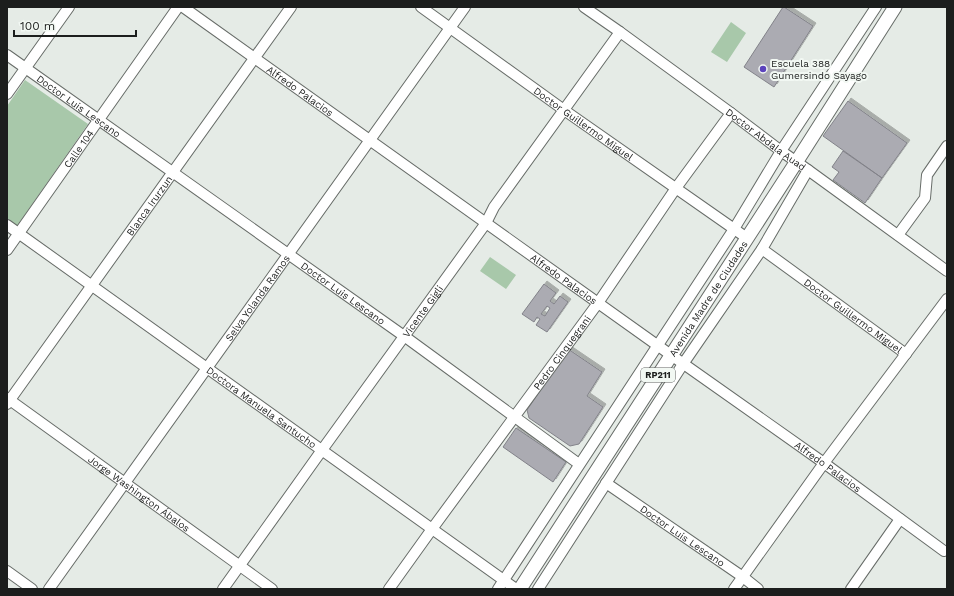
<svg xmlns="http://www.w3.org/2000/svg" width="954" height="596" viewBox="0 0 954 596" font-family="'Work Sans',sans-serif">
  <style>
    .green { fill: #a8c8aa }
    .building { fill: #ababb2; stroke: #828289; fill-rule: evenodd; filter: url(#shadow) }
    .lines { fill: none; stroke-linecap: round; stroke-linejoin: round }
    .minor-casing { stroke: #676c68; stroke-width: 12 }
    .major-casing { stroke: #676c68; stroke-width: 15 }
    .minor { stroke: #fff; stroke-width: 10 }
    .major { stroke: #fff; stroke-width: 13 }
    .poi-dot { fill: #5c43bc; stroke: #f2f8f3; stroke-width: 1.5 }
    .labels { text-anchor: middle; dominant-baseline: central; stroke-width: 4; stroke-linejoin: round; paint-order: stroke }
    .shield { fill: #f2f8f3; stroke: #5c5f5d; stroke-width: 1 }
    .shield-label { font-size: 9px; font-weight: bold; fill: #1c1e1d }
    .poi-label { font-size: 10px; fill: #1c1e1d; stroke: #f2f8f3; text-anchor: start }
    .street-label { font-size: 10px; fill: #1c1e1d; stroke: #f2f8f3 }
  </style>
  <defs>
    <filter id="shadow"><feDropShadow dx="3" dy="-3" stdDeviation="0" flood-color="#0004"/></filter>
  </defs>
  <rect width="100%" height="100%" fill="#e5ebe6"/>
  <path class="green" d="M731,22L746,33L727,62L711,52Z
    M25,80L88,124L17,226L7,219V106Z
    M490,257L516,275L506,289L480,271Z"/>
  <path class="building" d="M783,7H784L813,26L774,87L744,67Z
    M848,101L907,143L882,178L823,136Z
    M843,151L882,178L865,203L833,180L839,172L832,167Z
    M544,284L556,293L550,301L554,304L560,296L568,302L547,332L536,325L540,319L537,317L534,322L522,314ZM547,306L550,308L545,316L541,314Z
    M568,349L602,372L587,396L603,407L579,444L570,446L529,418L527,410Z
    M516,428L566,462L553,482L503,447Z"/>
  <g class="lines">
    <g class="minor-casing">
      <g id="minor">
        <path id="s1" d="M183,7L671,355L824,463L944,551"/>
        <path id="s2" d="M421,7L564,110L747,238"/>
        <path id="s3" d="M584,7L620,32L731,113L781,151L808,170L947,271"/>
        <path id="s4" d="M7,55L404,336L579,464"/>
        <path d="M7,94L69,7"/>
        <path id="s5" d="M7,225L516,589"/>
        <path d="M898,235L925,198L927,175L947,146"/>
        <path id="s6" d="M762,249L906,354"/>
        <path id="s7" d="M7,250L178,7"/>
        <path id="s8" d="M7,398L272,589"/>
        <path id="s9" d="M7,404L291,7"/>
        <path id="s10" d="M606,483L743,577L758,589"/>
        <path d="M7,571L32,589"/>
        <path id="s11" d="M49,589L465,7"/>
        <path id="s12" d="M223,589L322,450L486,223L494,207L620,32"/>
        <path id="s13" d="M389,589L432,529L598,303L676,188L731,113"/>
        <path d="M498,589L734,229L781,151L876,7"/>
        <path d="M538,589L683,364L762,249L808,170"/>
        <path d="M734,589L824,463L947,299"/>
        <path d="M851,589L900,519"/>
      </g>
    </g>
    <g class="major-casing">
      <g id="major">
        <path id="s14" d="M520,589L797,161L895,7"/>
      </g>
    </g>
    <use href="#minor" class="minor"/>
    <use href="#major" class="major"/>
  </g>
  <circle class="poi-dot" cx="763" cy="69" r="4"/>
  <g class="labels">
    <rect class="shield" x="641" y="368" width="34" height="14" rx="3"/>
    <g class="shield-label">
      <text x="658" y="375">RP211</text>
    </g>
    <g class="poi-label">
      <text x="771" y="63">Escuela 388<tspan x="771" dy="12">Gumersindo Sayago</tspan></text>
    </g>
    <g class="street-label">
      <text stroke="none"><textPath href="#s1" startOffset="144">Alfredo Palacios</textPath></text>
      <text stroke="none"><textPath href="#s4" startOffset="88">Doctor Luis Lescano</textPath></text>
      <text stroke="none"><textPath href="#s2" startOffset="200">Doctor Guillermo Miguel</textPath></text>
      <text stroke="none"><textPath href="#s3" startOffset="225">Doctor Abdala Auad</textPath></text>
      <text stroke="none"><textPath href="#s7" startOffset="124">Calle 104</textPath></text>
      <text stroke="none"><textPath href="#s9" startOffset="244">Blanca Irurzun</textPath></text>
      <text stroke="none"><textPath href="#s1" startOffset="468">Alfredo Palacios</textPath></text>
      <text stroke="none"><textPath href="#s4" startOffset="412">Doctor Luis Lescano</textPath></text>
      <text stroke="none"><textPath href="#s11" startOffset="358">Selva Yolanda Ramos</textPath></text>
      <text stroke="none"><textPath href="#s14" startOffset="346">Avenida Madre de Ciudades</textPath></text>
      <text stroke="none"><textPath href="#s12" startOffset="342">Vicente Gigli</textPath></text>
      <text stroke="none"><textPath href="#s6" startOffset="113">Doctor Guillermo Miguel</textPath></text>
      <text stroke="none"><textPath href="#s13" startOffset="293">Pedro Cinquegrani</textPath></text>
      <text stroke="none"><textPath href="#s5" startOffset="313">Doctora Manuela Santucho</textPath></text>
      <text stroke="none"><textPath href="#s1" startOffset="792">Alfredo Palacios</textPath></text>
      <text stroke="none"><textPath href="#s8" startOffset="163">Jorge Washington Ábalos</textPath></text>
      <text stroke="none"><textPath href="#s10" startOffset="93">Doctor Luis Lescano</textPath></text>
    </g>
  </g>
  <rect width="954" height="596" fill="none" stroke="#1c1e1d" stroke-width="16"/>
  <path d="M14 30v6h122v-6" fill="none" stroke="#1c1e1d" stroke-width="2"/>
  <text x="20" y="30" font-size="12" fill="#1c1e1d" stroke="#f2f8f3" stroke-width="3" paint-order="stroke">100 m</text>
</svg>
